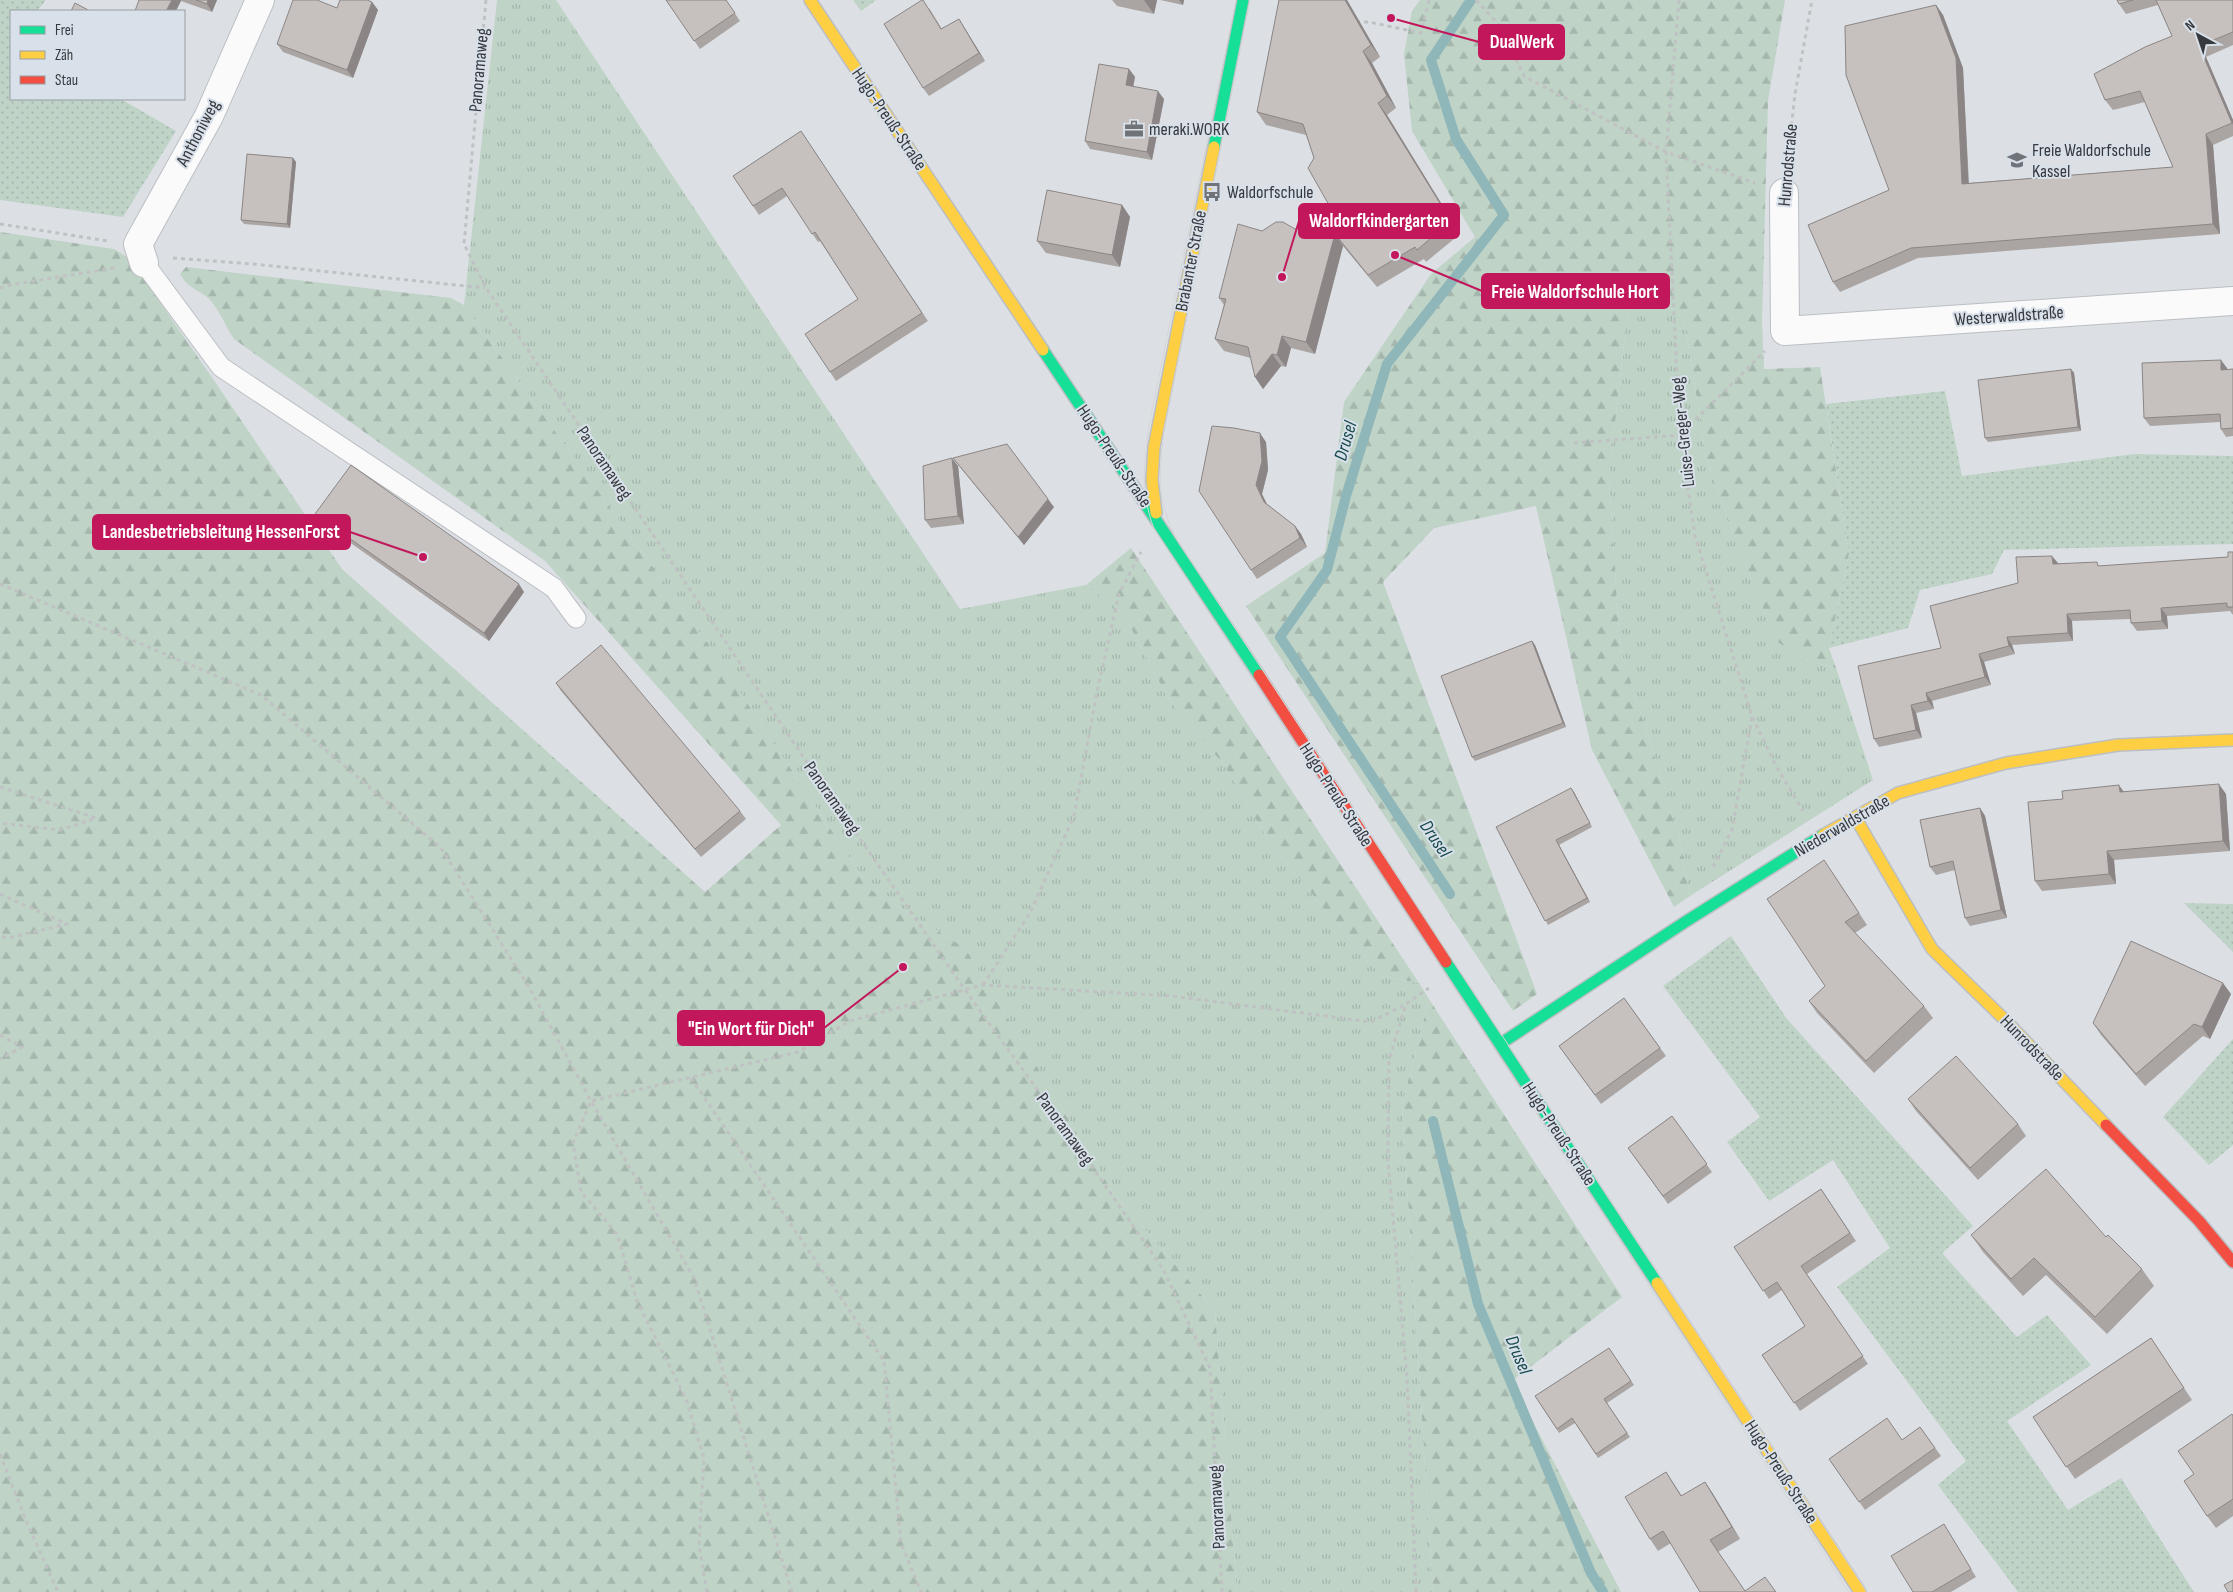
<svg xmlns="http://www.w3.org/2000/svg" width="2233" height="1592" viewBox="0 0 2233 1592" font-family="'Sofia Sans Condensed',sans-serif">
  <style>
    .grass { fill: url(#grass-tufts) }
    .forest { fill: url(#forest-firs) }
    .garden { fill: url(#garden-dots) }
    .lines { fill: none; stroke-linecap: round; stroke-linejoin: round }
    .stream { stroke: #8fb6b9; stroke-width: 10 }
    .lane-casing { stroke: #bbbec2; stroke-width: 21 }
    .street-casing { stroke: #bbbec2; stroke-width: 30 }
    .fast-casing { stroke: #bbbec2; stroke-width: 14 }
    .slow-casing { stroke: #bbbec2; stroke-width: 14 }
    .jam-casing { stroke: #bbbec2; stroke-width: 14 }
    .path { stroke: #c0c1c3; stroke-width: 3; stroke-dasharray: 4 4; stroke-linecap: butt }
    .lane { stroke: #fafafb; stroke-width: 19 }
    .street { stroke: #fafafb; stroke-width: 28 }
    .fast { stroke: #16e098; stroke-width: 11 }
    .slow { stroke: #ffcf43; stroke-width: 11 }
    .jam { stroke: #f24e42; stroke-width: 11 }
    .tram { stroke: #d5d6d7; stroke-width: 1 }
    .wall { fill: #aaa5a3 }
    .shaded-wall { fill: #8b8685 }
    .building { fill: #c6c0be; stroke: #8b8685 }
    .labels { text-anchor: middle; dominant-baseline: central; stroke-width: 4; stroke-linejoin: round; paint-order: stroke }
    .street-label { font-size: 18px; fill: #36393d; stroke: #d8e0e9 }
    .poi-label { font-size: 18px; fill: #36393d; stroke: #d8e0e9; text-anchor: start }
    .water-label { font-size: 19px; font-style: italic; fill: #18494c; stroke: #d8e0e9 }
    .leader { fill: none; stroke: #c2185b; stroke-width: 2 }
    .callout-dot { fill: #c2185b; stroke: #d8e0e9; stroke-width: 2 }
    .callout { fill: #c2185b; stroke: #c2185b; stroke-width: 2 }
    .callout-label { font-size: 19px; text-anchor: middle; font-weight: bold; fill: #fff }
  </style>
  <defs>
    <pattern id="grass-tufts" width="24" height="20" patternUnits="userSpaceOnUse" patternTransform="scale(1.25)"><rect width="24" height="20" fill="#bfd3c7"/><path d="M3 7l-1-3M5 7V3M7 7l1-3M15 17l-1-3M17 17v-4M19 17l1-3" fill="none" stroke="#a5b6ac"/></pattern>
    <pattern id="forest-firs" width="22" height="20" patternUnits="userSpaceOnUse" patternTransform="scale(1.25)"><rect width="22" height="20" fill="#bfd3c7"/><path d="M5 1l3.5 6h-7zM16 11l3.5 6h-7z" fill="#a5b6ac"/></pattern>
    <pattern id="garden-dots" width="8" height="8" patternUnits="userSpaceOnUse" patternTransform="scale(1.25)"><rect width="8" height="8" fill="#bfd3c7"/><path d="M2 2h.1M6 6h.1" fill="none" stroke="#a5b6ac" stroke-width="1.8" stroke-linecap="round"/></pattern>
  </defs>
  <rect width="100%" height="100%" fill="#dce0e5"/>
  <path class="grass" d="M497,0H556L960,609L1086,585L1123,613L1169,700L1224,765L1271,845L1381,976L1419,983L1429,999L1402,1105L1433,1592H1237L1215,1311L1112,1191L965,948L871,890L706,641L464,305Z
    M1631,281L1684,318L1706,457L1739,549L1776,641L1808,661L1836,668L1873,780L1690,896L1678,831L1620,648L1609,477Z"/>
  <path class="forest" d="M1420,0H1785L1768,101L1762,322L1764,369L1820,367L1849,554L1829,648L1836,668L1808,661L1776,641L1739,549L1706,457L1684,318L1631,281L1609,477L1620,648L1678,831L1690,896L1674,907L1592,750L1536,506L1434,528L1383,582L1537,994L1513,1011L1246,606L1325,553L1344,402L1431,274L1475,237L1412,131L1404,54L1412,11Z
    M0,232L114,249L130,259L213,379L342,569L705,892L781,825L545,561L234,339C227,328 218,308 209,299C199,289 189,290 180,274L186,267L451,298L464,305L706,641L871,890L965,948L1112,1191L1215,1311L1237,1592H0Z
    M1131,548L1419,983L1381,976L1271,845L1224,765L1169,700L1123,613L1086,585Z
    M1429,999L1622,1297L1512,1381L1621,1592H1433L1402,1105Z"/>
  <path class="garden" d="M0,0H46L37,11H11V99H121L176,131L123,217L0,200Z
    M853,0H876L861,11Z
    M1945,391L1962,476L2135,454L2233,456V544L2004,550L1992,574L1920,590L1908,628L1829,648L1849,554L1826,404Z
    M2184,903L2233,904V952Z
    M1731,936L1787,1019L1973,1226L1942,1253L2017,1337L2047,1315L2091,1365L2007,1421L2068,1510L2121,1478L2194,1592H2018L1938,1485L1966,1461L1837,1287L1890,1248L1833,1160L1769,1201L1727,1142L1760,1117L1663,986Z
    M2233,1039V1145L2209,1165L2163,1117Z"/>
  <g class="lines">
    <path class="stream" d="M1450,894L1280,637L1327,570L1346,496L1387,364L1504,215L1456,139L1431,60L1471,0
      M1433,1121L1478,1304L1591,1573L1603,1592"/>
    <g class="lane-casing">
      <path id="lane" d="M144,263L221,367L554,588L576,618"/>
    </g>
    <g class="street-casing">
      <path id="street" d="M1784,193L1785,331L2233,301
        M144,263L138,244L209,116L260,0"/>
    </g>
    <g class="fast-casing">
      <path id="fast" d="M1214,147L1243,0
        M1043,350L1259,675
        M1446,962L1657,1283
        M1500,1044L1685,922L1823,835"/>
    </g>
    <g class="slow-casing">
      <path id="slow" d="M810,0L1043,350
        M1156,513L1152,480L1154,447L1214,147
        M1855,817L1932,949L2005,1020L2106,1125
        M1823,835L1898,793L2006,763L2118,745L2233,740
        M1657,1283L1860,1592"/>
    </g>
    <g class="jam-casing">
      <path id="jam" d="M1259,675L1446,962
        M2106,1125L2199,1221L2233,1262"/>
    </g>
    <path class="path" d="M486,0L464,244L486,288L815,774L965,990L1068,1132L1163,1269L1210,1368L1222,1592
      M1476,0L1499,25L1524,76L1666,152L1755,183
      M1679,0L1666,152L1680,435L1695,536L1752,716L1775,764L1803,811
      M1356,22H1369L1421,33L1429,0
      M1787,165L1795,94L1812,0
      M0,224L108,241
      M173,258L253,264L485,288
      M0,288L15,284L115,268
      M1574,443L1680,435L1765,351
      M0,584L261,695L441,848L529,987L591,1101L694,1278L792,1592
      M0,787L96,818L60,830L0,823
      M1713,867L1732,830L1752,717
      M0,894L67,924L8,938L0,936
      M983,985L1030,913L1074,816L1098,687L1119,594L1141,552
      M0,1035L22,1047L0,1059
      M691,1078L884,1361L901,1543L921,1592
      M0,1454L27,1523L58,1592
      M707,1592L699,1545L704,1458L686,1399L637,1301L617,1234L581,1192L573,1143L591,1101L798,1052L850,1021L982,985L1172,996L1371,1022L1406,1004
      M1416,1592L1407,1376L1388,1161L1389,1060L1406,1004L1429,988"/>
    <use href="#lane" class="lane"/>
    <use href="#street" class="street"/>
    <use href="#fast" class="fast"/>
    <use href="#slow" class="slow"/>
    <use href="#jam" class="jam"/>
    <path class="tram" d="M1236,0L1149,425C1144,465 1140,491 1154,529L1849,1592
      M1250,0L1164,431C1159,474 1156,498 1176,538L1867,1592"/>
  </g>
  <path class="wall" d="M139,0H217L212,12L181,1Z
    M666,0H726L740,21L700,49Z
    M1112,0H1157L1154,14L1117,6Z
    M1160,0H1184L1183,5Z
    M1279,0H1347L1380,57L1372,63L1396,108L1387,115L1460,234L1426,262L1424,259L1377,287L1343,246L1315,354L1291,348L1286,367L1281,366L1263,389L1255,377L1251,358L1224,351L1215,339L1224,305L1219,298L1262,231L1295,229L1334,214L1306,135L1266,125L1257,112Z
    M2117,0H2233V45L2206,57L2233,120V136L2213,145L2220,234L1918,258L1840,292L1833,282L1889,190L1936,5L1943,15L1963,68L1969,183L2173,167L2145,102L2113,110L2105,100L2172,36L2158,5L2126,14L2119,4Z
    M372,2L378,10L353,78L283,52L277,44L337,8Z
    M929,8L942,29L959,19L985,61L929,96L923,88Z
    M1129,69L1135,77L1133,87L1164,99L1152,160L1090,149L1085,141Z
    M801,131L928,321L836,381L830,372L858,299L820,241L818,242L787,196L759,215L733,176Z
    M293,158L296,162L290,228L244,224L241,220Z
    M1122,205L1130,217L1120,267L1046,253L1037,241Z
    M2227,368V369H2233V436L2226,437L2221,429L2220,422L2150,426L2144,418Z
    M2071,369L2074,373L2081,431L1988,442L1985,438Z
    M1266,442L1268,470L1262,494L1267,504L1295,526L1301,534L1307,547L1257,579L1251,570Z
    M953,458L1054,507L1024,545L959,466Z
    M958,466L964,524L931,528L925,520Z
    M315,514L524,592L489,641L321,522Z
    M2233,552V615L2230,611L2167,616L2168,629L2137,631L2131,623V619L2072,621L2073,641L2012,645L2015,654L1984,662L1991,685L1932,701L1934,709L1916,713L1922,738L1879,747L1874,739L1941,648L2018,583L2058,563L2100,566L2228,557Z
    M1532,641L1535,645L1566,727L1475,761L1472,757Z
    M556,683L740,811L746,819L701,857L561,691Z
    M1574,792L1592,827L1559,845L1590,902L1548,925L1496,827Z
    M2123,792L2226,794L2230,851L2114,860L2116,884L2042,891L2035,881L2063,799Z
    M1980,808L1985,816L2007,918L1970,926L1965,918L1955,870L1936,875L1930,867Z
    M1832,872L1867,925L1855,933L1924,1006L1933,1018L1874,1073L1817,1013L1809,1001L1825,986Z
    M2231,994L2210,1039L2203,1036L2145,1086L2101,1035L2093,1023Z
    M1624,998L1666,1056L1601,1104L1559,1046Z
    M1908,1099L2018,1124L2026,1136L1978,1180L1916,1111Z
    M1672,1116L1712,1172L1668,1204L1628,1148Z
    M1821,1189L1856,1241L1807,1274L1868,1364L1800,1411L1762,1355L1805,1326L1782,1290L1769,1299L1734,1247Z
    M1971,1235L2106,1237L2142,1269L2154,1286L2107,1334L2046,1275L2023,1296L1983,1252Z
    M2151,1338L2192,1400L2075,1479L2033,1417Z
    M1609,1348L1634,1385L1607,1403L1630,1437L1598,1458L1575,1423L1559,1433L1535,1396Z
    M2233,1416V1516L2216,1528L2207,1516L2194,1474Z
    M1920,1427L1941,1456L1865,1510L1829,1459L1902,1440Z
    M1666,1472L1682,1496L1705,1482L1713,1494L1740,1539L1718,1552L1745,1591L1776,1592H1700L1671,1543L1658,1551L1650,1539Z
    M1944,1524L1976,1577L1951,1592H1913Z"/>
  <path class="shaded-wall" d="M172,0H181V1L176,11H166Z
    M208,0H217L212,12L207,4Z
    M1144,0H1157L1154,14Z
    M1179,0H1184L1183,5Z
    M1345,0H1347L1380,57L1371,45Z
    M372,2L378,10L353,78L347,70Z
    M1936,5L1943,15L1963,68L1969,194L1962,184Z
    M959,19L964,27L985,61L979,53Z
    M2199,46L2206,57L2233,120V125Z
    M1363,51L1372,63L1396,108L1387,96Z
    M1129,69L1135,77L1132,93L1126,85Z
    M1158,91L1164,99L1152,160L1147,152Z
    M1378,103L1387,115L1460,234L1451,221Z
    M2206,134L2213,145L2220,234L2213,224Z
    M293,158L296,162L290,228L287,224Z
    M1122,205L1130,217L1120,267L1112,255Z
    M1335,234L1343,246L1315,354L1306,342Z
    M1282,336L1291,348L1286,367L1277,355Z
    M1272,354L1281,366L1263,389L1255,377Z
    M2221,360L2227,368V378L2221,370Z
    M2071,369L2074,373L2081,431L2078,427Z
    M1260,433L1266,442L1268,470L1262,494L1270,511L1264,502L1256,485Z
    M952,458L958,466L964,524L958,516Z
    M1048,499L1054,507L1024,545L1018,537Z
    M1295,526L1301,534L1307,547L1300,538Z
    M2052,556L2058,563V572L2053,564Z
    M519,584L524,592L489,641L484,633Z
    M2161,608L2167,616L2168,629L2162,621Z
    M2067,614L2072,621L2073,641L2068,633Z
    M2007,637L2012,645L2015,654L2009,646Z
    M1532,641L1535,645L1566,727L1563,723Z
    M1979,654L1984,662L1991,685L1985,677Z
    M1926,693L1932,701L1934,709L1928,701Z
    M1911,705L1916,713L1922,738L1916,730Z
    M2219,784L2226,794L2230,851L2223,841Z
    M2119,785L2126,795L2120,792Z
    M1571,788L1574,792L1592,827L1590,823Z
    M1980,808L1985,816L2007,918L2001,910Z
    M1556,840L1559,845L1590,902L1587,898Z
    M2107,851L2114,860L2116,884L2109,874Z
    M2223,983L2231,994L2210,1039L2202,1027Z
    M1705,1482L1713,1494L1740,1539L1732,1527Z"/>
  <path class="building" d="M139,0H172L166,11H135Z
    M196,0H208L207,4Z
    M293,0H317L337,8L340,0H367L372,2L347,70L277,44Z
    M666,0H726L735,13L694,41Z
    M922,0H923L941,29L959,19L979,53L923,88L884,24Z
    M1279,0H1345L1371,45L1363,51L1387,96L1378,103L1451,221L1417,250L1415,247L1368,275L1335,234L1306,342L1282,336L1277,355L1272,354L1255,377L1248,347L1215,339L1226,299L1219,298L1238,224L1262,231L1276,222H1283L1295,229L1334,214L1308,168L1314,158L1303,124L1257,112Z
    M2117,0H2133L2119,4Z
    M2156,0H2233V32L2199,46L2232,123L2206,134L2213,224L1911,248L1833,282L1808,225L1889,190L1846,75L1845,26L1936,5L1956,58L1962,184L2173,167L2140,91L2105,100L2094,74L2145,47L2172,36Z
    M75,3L90,11H71Z
    M1099,64L1129,69L1126,85L1158,91L1147,152L1085,141Z
    M801,131L922,313L830,372L805,334L858,299L815,232L812,234L782,188L753,206L733,176Z
    M247,154L293,158L287,224L241,220Z
    M1047,190L1122,205L1112,255L1037,241Z
    M2221,360V370L2233,369V428L2221,429L2220,414L2144,418L2142,363Z
    M2071,369L2078,427L1985,438L1978,380Z
    M1212,426L1234,428L1260,433L1262,461L1256,485L1264,502L1295,526L1300,538L1251,570L1199,491Z
    M1007,444L1048,499L1018,537L953,458Z
    M952,458L958,516L925,520L923,466Z
    M351,465L519,584L484,633L315,514Z
    M2228,552H2233V607H2227V603L2161,608L2162,621L2131,623L2130,610L2067,614L2068,633L2007,637L2009,646L1979,654L1985,677L1926,693L1928,701L1911,705L1916,730L1874,739L1858,666L1941,648L1930,606L2018,583L2016,557L2052,556L2053,564L2097,562L2098,566L2228,557Z
    M1532,641L1563,723L1472,757L1441,676Z
    M601,645L740,811L695,849L556,683Z
    M2219,784L2223,841L2107,851L2109,874L2035,881L2028,802L2063,799L2062,791L2119,785L2120,792Z
    M1571,788L1590,823L1556,840L1587,898L1545,921L1496,827Z
    M1980,808L2001,910L1965,918L1953,861L1930,867L1920,820Z
    M1824,860L1859,913L1845,922L1924,1006L1866,1061L1809,1001L1825,986L1767,899Z
    M2131,941L2223,983L2202,1027L2194,1024L2136,1074L2093,1023Z
    M1624,998L1660,1048L1595,1095L1559,1046Z
    M1956,1056L2018,1124L1970,1168L1908,1099Z
    M1672,1116L1707,1164L1663,1196L1628,1148Z
    M2046,1169L2106,1237L2108,1235L2142,1269L2095,1317L2034,1258L2011,1279L1971,1235Z
    M1821,1189L1850,1233L1801,1266L1863,1356L1794,1403L1762,1355L1805,1326L1777,1282L1763,1291L1734,1247Z
    M2151,1338L2184,1388L2066,1467L2033,1417Z
    M1609,1348L1631,1381L1604,1399L1627,1433L1596,1454L1572,1418L1557,1429L1535,1396Z
    M2232,1414L2233,1416V1499L2207,1516L2184,1481L2194,1474L2178,1451Z
    M1887,1418L1902,1440L1920,1427L1935,1448L1859,1502L1829,1459Z
    M1666,1472L1681,1496L1705,1482L1732,1527L1710,1540L1745,1591L1765,1577L1776,1592H1700L1663,1531L1650,1539L1625,1497Z
    M1944,1524L1971,1569L1932,1592H1913L1891,1556Z
    M2233,1580V1592H2228L2224,1585Z"/>
  <defs>
    <g id="office-bare" transform="scale(1.5)"><path d="M-6-3h4V-5.5h4V-3h4V5H-6ZM-1-4.5V-3h2v-1.5ZM-6 0V1H6V0Z" fill="#707378" stroke="#d8e0e9" stroke-width="2.5" paint-order="stroke"/></g>
    <g id="school-bare" transform="scale(1.5)"><path d="M0-5L7-2L0 1L-7-2ZM-4 1L0 2.5L4 1V4Q0 6-4 4Z" fill="#707378" stroke="#d8e0e9" stroke-width="2.5" paint-order="stroke"/></g>
    <g id="bus-bare" transform="scale(1.5)"><path d="M-5-6H5V4H4V6H2V4H-2V6H-4V4H-5ZM-3.5-4V0h7V-4ZM-3.5 1.2v1.5H-2V1.2ZM2 1.2v1.5H3.5V1.2Z" fill="#707378" stroke="#d8e0e9" stroke-width="2.5" paint-order="stroke"/></g>
  </defs>
  <g fill-rule="evenodd">
    <use href="#office-bare" x="1134" y="129"/>
    <use href="#school-bare" x="2017" y="160"/>
    <use href="#bus-bare" x="1212" y="192"/>
  </g>
  <g class="labels">
    <g class="street-label">
      <text transform="translate(479 70) rotate(-85)">Panoramaweg</text>
      <text transform="translate(889 119) rotate(56)">Hugo-Preuß-Straße</text>
      <text transform="translate(198 133) rotate(-62)">Anthoniweg</text>
      <text transform="translate(1788 165) rotate(-85)">Hunrodstraße</text>
      <text transform="translate(1191 261) rotate(-79)">Brabanter Straße</text>
      <text transform="translate(2009 316) rotate(-4)">Westerwaldstraße</text>
      <text transform="translate(1683 432) rotate(-96)">Luise-Greger-Weg</text>
      <text transform="translate(1114 456) rotate(56)">Hugo-Preuß-Straße</text>
      <text transform="translate(604 463) rotate(56)">Panoramaweg</text>
      <text transform="translate(1336 795) rotate(57)">Hugo-Preuß-Straße</text>
      <text transform="translate(832 798) rotate(55)">Panoramaweg</text>
      <text transform="translate(1842 826) rotate(-30)">Niederwaldstraße</text>
      <text transform="translate(2032 1048) rotate(46)">Hunrodstraße</text>
      <text transform="translate(1065 1129) rotate(54)">Panoramaweg</text>
      <text transform="translate(1559 1134) rotate(57)">Hugo-Preuß-Straße</text>
      <text transform="translate(1781 1472) rotate(57)">Hugo-Preuß-Straße</text>
      <text transform="translate(1217 1507) rotate(-93)">Panoramaweg</text>
    </g>
    <g class="poi-label">
      <text x="1149" y="129">meraki.WORK</text>
      <text x="2032" y="150">Freie Waldorfschule<tspan x="2032" dy="21">Kassel</tspan></text>
      <text x="1227" y="192">Waldorfschule</text>
    </g>
    <g class="water-label">
      <text transform="translate(1346 441) rotate(-74)">Drusel</text>
      <text transform="translate(1435 839) rotate(56)">Drusel</text>
      <text transform="translate(1518 1355) rotate(67)">Drusel</text>
    </g>
  </g>
  <path class="leader" d="M1391 18L1479 42M1282 277L1299 221M1395 255L1482 291M423 557L350 532M903 967L824 1028"/>
  <g class="callout-dot">
    <circle cx="1391" cy="18" r="5"/>
    <circle cx="1282" cy="277" r="5"/>
    <circle cx="1395" cy="255" r="5"/>
    <circle cx="423" cy="557" r="5"/>
    <circle cx="903" cy="967" r="5"/>
  </g>
  <g class="callout">
    <rect x="1479" y="25" width="85" height="34" rx="5"/>
    <rect x="1299" y="204" width="160" height="34" rx="5"/>
    <rect x="1482" y="274" width="187" height="34" rx="5"/>
    <rect x="93" y="515" width="257" height="34" rx="5"/>
    <rect x="678" y="1011" width="146" height="34" rx="5"/>
  </g>
  <g class="callout-label">
    <text x="1522" y="48">DualWerk</text>
    <text x="1379" y="227">Waldorfkindergarten</text>
    <text x="1575" y="298">Freie Waldorfschule Hort</text>
    <text x="221" y="538">Landesbetriebsleitung HessenForst</text>
    <text x="751" y="1035">"Ein Wort für Dich"</text>
  </g>
  <rect x="10" y="10" width="175" height="90" fill="#d8e0e9" stroke="#979da4"/>
  <rect x="20" y="26" width="25" height="8" fill="#16e098" stroke="#979da4"/>
  <text x="55" y="35" font-size="15" fill="#36393d">Frei</text>
  <rect x="20" y="51" width="25" height="8" fill="#ffcf43" stroke="#979da4"/>
  <text x="55" y="60" font-size="15" fill="#36393d">Zäh</text>
  <rect x="20" y="76" width="25" height="8" fill="#f24e42" stroke="#979da4"/>
  <text x="55" y="85" font-size="15" fill="#36393d">Stau</text>
  <g transform="translate(2198 35) rotate(320)" stroke="#d8e0e9" stroke-width="4" paint-order="stroke">
  <path d="M0-4L9 19L0 12L-9 19Z" fill="#36393d"/>
  <text y="-8" font-size="14" font-weight="bold" text-anchor="middle" fill="#36393d">N</text>
  </g>
</svg>
